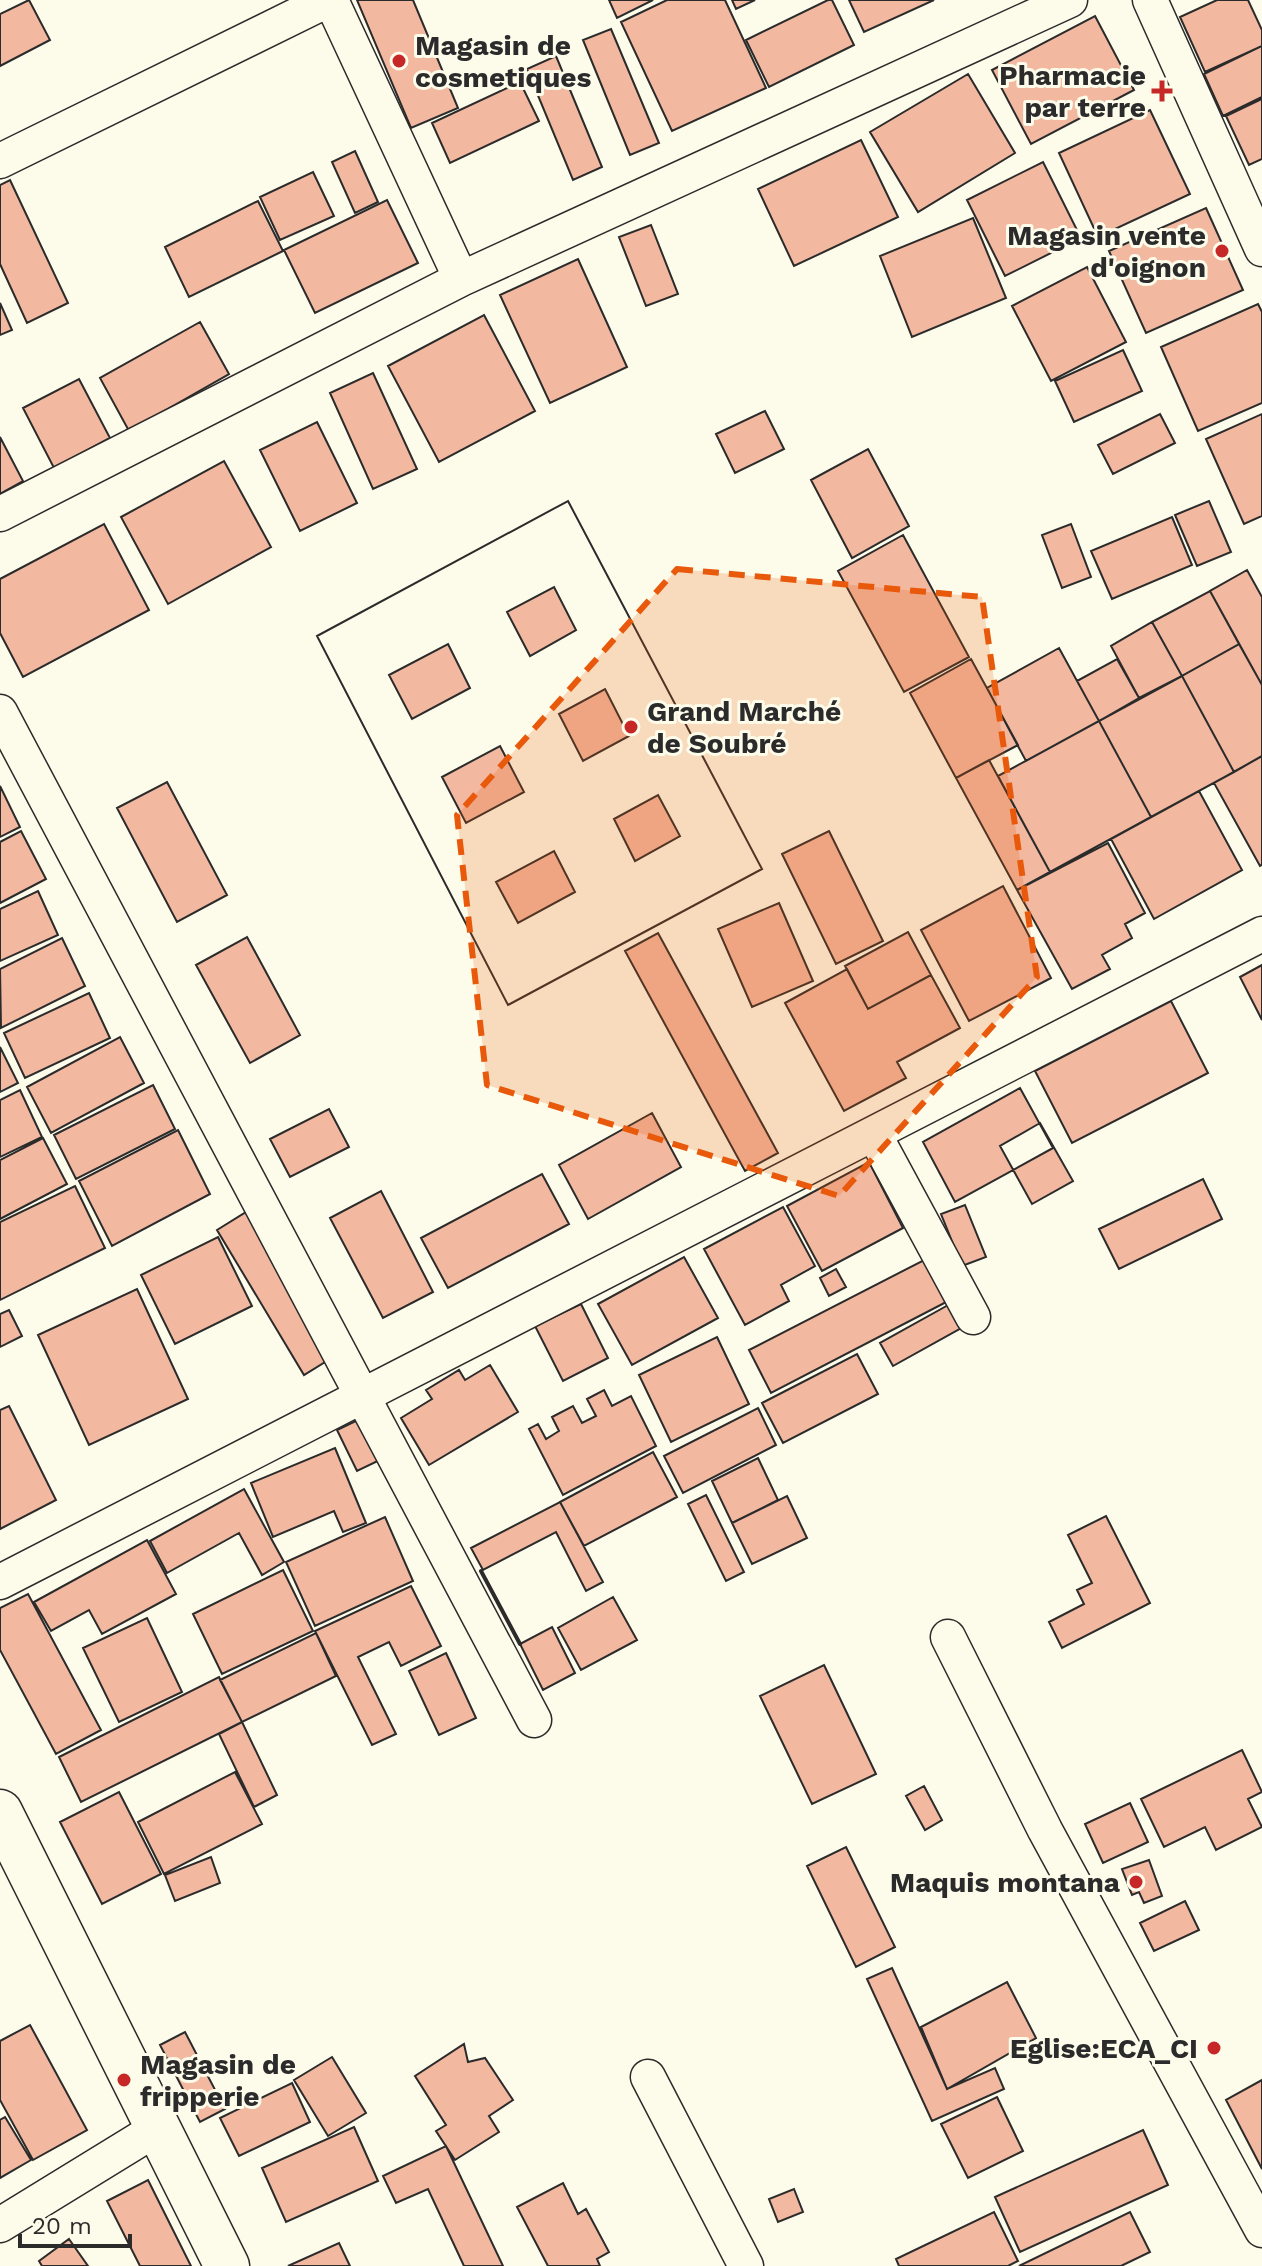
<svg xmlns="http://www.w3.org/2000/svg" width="1262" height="2266" viewBox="0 0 1262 2266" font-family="'Work Sans',sans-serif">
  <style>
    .building { fill: #f2b8a0; stroke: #2b2b2b; stroke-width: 2; fill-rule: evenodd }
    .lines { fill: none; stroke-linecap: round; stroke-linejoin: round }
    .street-casing { stroke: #2b2b2b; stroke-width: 37 }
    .secondary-casing { stroke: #2b2b2b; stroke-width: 47 }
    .street { stroke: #fdfbea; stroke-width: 34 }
    .secondary { stroke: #fdfbea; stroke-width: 44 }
    .wall { stroke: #2b2b2b; stroke-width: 4 }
    .marked { fill: #e8590c; fill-opacity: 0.2; stroke: #e8590c; stroke-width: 6; stroke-dasharray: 16 10; stroke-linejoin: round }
    .poi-dot { fill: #c62828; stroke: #fdfbea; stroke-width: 3 }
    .labels { text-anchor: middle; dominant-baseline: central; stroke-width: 6; stroke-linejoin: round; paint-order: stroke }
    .poi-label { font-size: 28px; font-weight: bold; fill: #2b2b2b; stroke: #fdfbea; text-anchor: end }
  </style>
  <rect width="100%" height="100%" fill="#fdfbea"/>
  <path class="building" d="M29,0L50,40L0,66V14Z
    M357,0H413L458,108L411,128Z
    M609,0H653L617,18Z
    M667,0H725L766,88L672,131L621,22Z
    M732,0H755L736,9Z
    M828,0H832L854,45L769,87L746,40Z
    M849,0H934L864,32Z
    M1217,0H1248L1262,30V46L1205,72L1180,17Z
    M1095,16L1134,90L1031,144L992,70Z
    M611,29L659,143L630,155L583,40Z
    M1262,46V97L1223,116L1204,74Z
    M556,56L602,167L573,180L527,69Z
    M968,74L1015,153L918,212L870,132Z
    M520,82L539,121L450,163L432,123Z
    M1262,99V159L1249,165L1226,116Z
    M1150,110L1190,194L1098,237L1059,153Z
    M861,140L898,217L794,266L758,189Z
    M355,151L378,202L355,213L332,162Z
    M1043,162L1081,238L1005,276L967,200Z
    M313,172L334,216L280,240L260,197Z
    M10,180L68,303L27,323L0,264V185Z
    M387,200L418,263L315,313L284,250Z
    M258,201L283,251L189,297L165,247Z
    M1206,208L1243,290L1146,333L1109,251Z
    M973,218L1006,298L912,337L880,256Z
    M651,225L678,294L646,306L619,237Z
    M578,259L627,367L550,403L500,295Z
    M1087,267L1126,342L1051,381L1012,306Z
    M0,303L12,330L0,335Z
    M1258,304L1262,312V403L1198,431L1161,347Z
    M484,315L535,411L439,462L388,366Z
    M200,322L229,374L129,431L100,378Z
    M1123,350L1142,391L1074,422L1055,381Z
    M373,373L417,469L373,489L330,393Z
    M79,379L110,438L54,468L23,408Z
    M765,411L784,449L735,473L716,434Z
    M1160,414L1175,443L1113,474L1098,445Z
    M1262,414V516L1244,524L1206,439Z
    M317,422L357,503L300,531L260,450Z
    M0,437L23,481L0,494Z
    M868,449L909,526L852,558L811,480Z
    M224,461L271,547L168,604L121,517Z
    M568,501L762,869L508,1005L317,636ZM554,587L576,630L530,656L507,612ZM448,644L470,688L412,719L389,675ZM605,689L629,736L583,761L559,714ZM500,746L524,792L466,823L442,777ZM658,795L680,836L635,861L614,819ZM554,851L575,892L518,923L496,882Z
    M568,501L762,869L508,1005L317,636Z
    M1209,501L1231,552L1197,566L1175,515Z
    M1172,517L1192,565L1112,599L1091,551Z
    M104,524L149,610L23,677L0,633V579Z
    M1071,524L1091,577L1062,588L1042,535Z
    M903,535L969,657L904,692L838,571Z
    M1247,570L1262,597V685L1210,591Z
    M1210,591L1239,644L1182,676L1152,622Z
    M1152,622L1182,676L1139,698L1111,646Z
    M1239,644L1262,685V756L1234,772L1182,676Z
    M1059,648L1099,721L1026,761L987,688Z
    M971,659L1018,745L956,778L910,693Z
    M1117,659L1139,698L1099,721L1077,681Z
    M1182,676L1234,772L1151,817L1099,721Z
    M1099,721L1151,817L1050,872L998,776Z
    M1262,756V865L1260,866L1214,783Z
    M989,760L1050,872L1017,890L956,778Z
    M167,782L227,895L177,922L117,808Z
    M0,786L20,827L0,837Z
    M1199,791L1242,870L1154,919L1111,839Z
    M21,831L46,879L0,903V842Z
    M829,831L883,941L836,964L782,854Z
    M1108,843L1145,913L1125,924L1132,938L1102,955L1110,969L1072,989L1017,890Z
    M1003,886L1051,978L969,1021L921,930Z
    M38,891L58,935L0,961V909Z
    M779,903L813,981L752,1007L718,929Z
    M908,932L931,975L868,1009L845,966Z
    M658,933L778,1153L745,1171L625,951Z
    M247,937L300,1035L250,1063L196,965Z
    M62,938L85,986L1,1028L0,969Z
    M1262,965V1020L1240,977Z
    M847,969L868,1009L931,975L960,1028L897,1062L906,1078L844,1111L785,1003Z
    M89,993L110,1038L25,1078L4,1033Z
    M1171,1001L1208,1073L1072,1143L1035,1071Z
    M120,1037L144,1083L51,1133L27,1087Z
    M0,1047L18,1083L0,1092Z
    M153,1085L175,1129L76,1179L54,1135Z
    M1020,1088L1053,1148L955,1202L923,1142Z
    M20,1090L42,1137L0,1157V1100Z
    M329,1109L349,1147L290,1177L270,1139Z
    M652,1113L681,1167L588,1219L559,1165Z
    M1040,1123L1073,1181L1032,1204L1000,1146Z
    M178,1130L210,1194L112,1246L79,1181Z
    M43,1138L67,1184L0,1219V1160Z
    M869,1162L903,1228L822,1271L787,1206Z
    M542,1174L569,1224L448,1288L421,1238Z
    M1203,1179L1222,1219L1119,1269L1099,1229Z
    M75,1186L105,1248L0,1300V1222Z
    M381,1191L433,1292L383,1318L330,1218Z
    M965,1205L986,1257L962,1266L941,1214Z
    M783,1207L815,1266L781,1285L789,1301L745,1325L704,1249Z
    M251,1209L338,1354L304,1375L217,1230Z
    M218,1237L252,1306L175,1344L141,1275Z
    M932,1256L954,1298L771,1393L749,1350Z
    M684,1257L718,1318L632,1365L598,1304Z
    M836,1269L846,1287L829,1296L820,1278Z
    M137,1289L188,1399L89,1445L38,1335Z
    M581,1304L608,1358L563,1381L535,1326Z
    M950,1304L963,1327L893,1366L880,1343Z
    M9,1310L22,1336L0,1347V1314Z
    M717,1337L749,1404L671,1442L639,1375Z
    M857,1354L878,1394L783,1443L762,1403Z
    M490,1365L518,1412L429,1465L401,1418L432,1399L426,1390L459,1370L465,1380Z
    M604,1390L612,1406L631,1396L656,1446L563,1495L529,1429L538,1424L546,1439L559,1431L552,1417L573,1406L582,1423L596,1416L587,1399Z
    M9,1406L56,1500L0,1529V1410Z
    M758,1408L776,1445L683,1493L664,1456Z
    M364,1417L384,1458L357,1471L337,1430Z
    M335,1448L366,1523L343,1532L334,1511L273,1537L251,1483Z
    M653,1452L677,1497L584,1546L560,1502Z
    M758,1458L778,1500L732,1523L712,1481Z
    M244,1489L284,1562L262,1575L239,1533L167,1573L150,1541Z
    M706,1495L744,1572L726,1581L688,1504Z
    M787,1496L807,1538L752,1564L732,1523Z
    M560,1502L603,1582L586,1591L556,1532L483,1570L471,1548Z
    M1106,1516L1150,1603L1062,1648L1049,1622L1084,1604L1077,1590L1092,1583L1068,1535Z
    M385,1517L413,1581L315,1626L286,1562Z
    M147,1540L176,1594L102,1634L89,1610L51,1631L34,1602Z
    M283,1570L313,1631L222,1674L193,1614Z
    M411,1586L441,1646L401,1666L389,1642L358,1657L396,1734L372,1745L315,1631Z
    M28,1594L101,1730L56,1754L0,1650V1608Z
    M613,1597L637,1640L581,1670L558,1628Z
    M147,1618L182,1692L119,1722L83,1648Z
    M552,1627L575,1673L543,1690L520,1644Z
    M316,1633L336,1676L242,1722L220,1680Z
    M446,1653L476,1718L439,1735L409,1671Z
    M824,1665L876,1774L812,1804L760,1696Z
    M219,1677L242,1722L81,1802L59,1757Z
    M242,1722L277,1795L254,1807L219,1734Z
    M1242,1750L1262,1792L1248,1799L1262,1827L1216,1850L1205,1827L1164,1847L1141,1799Z
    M235,1772L262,1824L164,1874L138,1822Z
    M924,1786L942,1820L925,1830L906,1796Z
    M119,1792L161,1874L102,1904L60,1822Z
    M1130,1803L1148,1842L1103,1863L1085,1824Z
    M846,1847L895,1947L856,1967L807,1866Z
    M211,1857L220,1883L175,1901L165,1875Z
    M1149,1860L1162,1896L1144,1903L1139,1892L1132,1895L1122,1869Z
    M1185,1901L1199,1930L1154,1951L1140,1923Z
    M892,1968L947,2089L995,2068L1004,2089L932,2121L867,1979Z
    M1007,1982L1036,2038L947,2089L921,2027Z
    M30,2025L87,2130L33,2160L0,2100V2041Z
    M185,2032L225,2109L200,2122L160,2045Z
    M464,2044L468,2062L485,2058L513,2100L489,2116L499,2132L455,2160L436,2131L446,2125L415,2076Z
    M332,2057L366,2113L328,2136L294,2080Z
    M1262,2080V2169L1226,2100Z
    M292,2083L310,2122L239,2156L220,2118Z
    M997,2097L1023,2151L968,2178L941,2124Z
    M5,2117L31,2160L0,2178V2120Z
    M354,2127L378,2181L286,2222L262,2168Z
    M1143,2130L1168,2185L1020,2252L995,2197Z
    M446,2146L503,2266H464L428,2189L396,2203L383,2176Z
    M148,2180L191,2266H140L107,2201Z
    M563,2183L578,2214L586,2209L609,2252L597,2259L600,2266H548L517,2207Z
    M794,2189L803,2212L778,2222L769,2199Z
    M994,2212L1018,2261L1008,2266H899L896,2259Z
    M1130,2212L1150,2252L1121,2266H1019Z
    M69,2239L88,2266H42L39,2261Z
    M339,2243L350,2266H288Z"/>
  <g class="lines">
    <g class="street-casing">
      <path id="street" d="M331,0L461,279
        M1150,0L1262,249
        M0,161L328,0
        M0,514L461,279L1070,0
        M0,712L534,1720
        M874,1134L973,1317
        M0,1582L1262,934
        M948,1637L1045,1830L1262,2230
        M648,2077L746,2266
        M0,2225L158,2128"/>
    </g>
    <g class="secondary-casing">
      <path id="secondary" d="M0,1812L227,2266"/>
    </g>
    <use href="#street" class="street"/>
    <use href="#secondary" class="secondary"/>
    <path class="wall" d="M481,1571L520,1644"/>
  </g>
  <path class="marked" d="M677,569L982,597L1037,977L839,1196L487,1085L457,815Z"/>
  <g class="poi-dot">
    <circle cx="399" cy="61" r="8"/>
    <path d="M1158 79h8v8h8v8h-8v8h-8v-8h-8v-8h8z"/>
    <circle cx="1222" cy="251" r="8"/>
    <circle cx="631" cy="727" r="8"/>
    <circle cx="1136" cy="1882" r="8"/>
    <circle cx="1214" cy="2048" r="8"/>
    <circle cx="124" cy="2080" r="8"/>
  </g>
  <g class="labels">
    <g class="poi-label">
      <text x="415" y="45" text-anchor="start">Magasin de<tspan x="415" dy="32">cosmetiques</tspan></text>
      <text x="1146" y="75">Pharmacie<tspan x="1146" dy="32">par terre</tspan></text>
      <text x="1206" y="235">Magasin vente<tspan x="1206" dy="32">d'oignon</tspan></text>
      <text x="647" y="711" text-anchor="start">Grand Marché<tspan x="647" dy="32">de Soubré</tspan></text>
      <text x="1120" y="1882">Maquis montana</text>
      <text x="1198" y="2048">Eglise:ECA_CI</text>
      <text x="140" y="2064" text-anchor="start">Magasin de<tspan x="140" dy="32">fripperie</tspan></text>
    </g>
  </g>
  <path d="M20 2234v12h110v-12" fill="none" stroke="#2b2b2b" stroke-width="4"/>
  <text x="32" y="2234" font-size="24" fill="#2b2b2b" stroke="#fdfbea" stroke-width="6" paint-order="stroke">20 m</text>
</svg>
